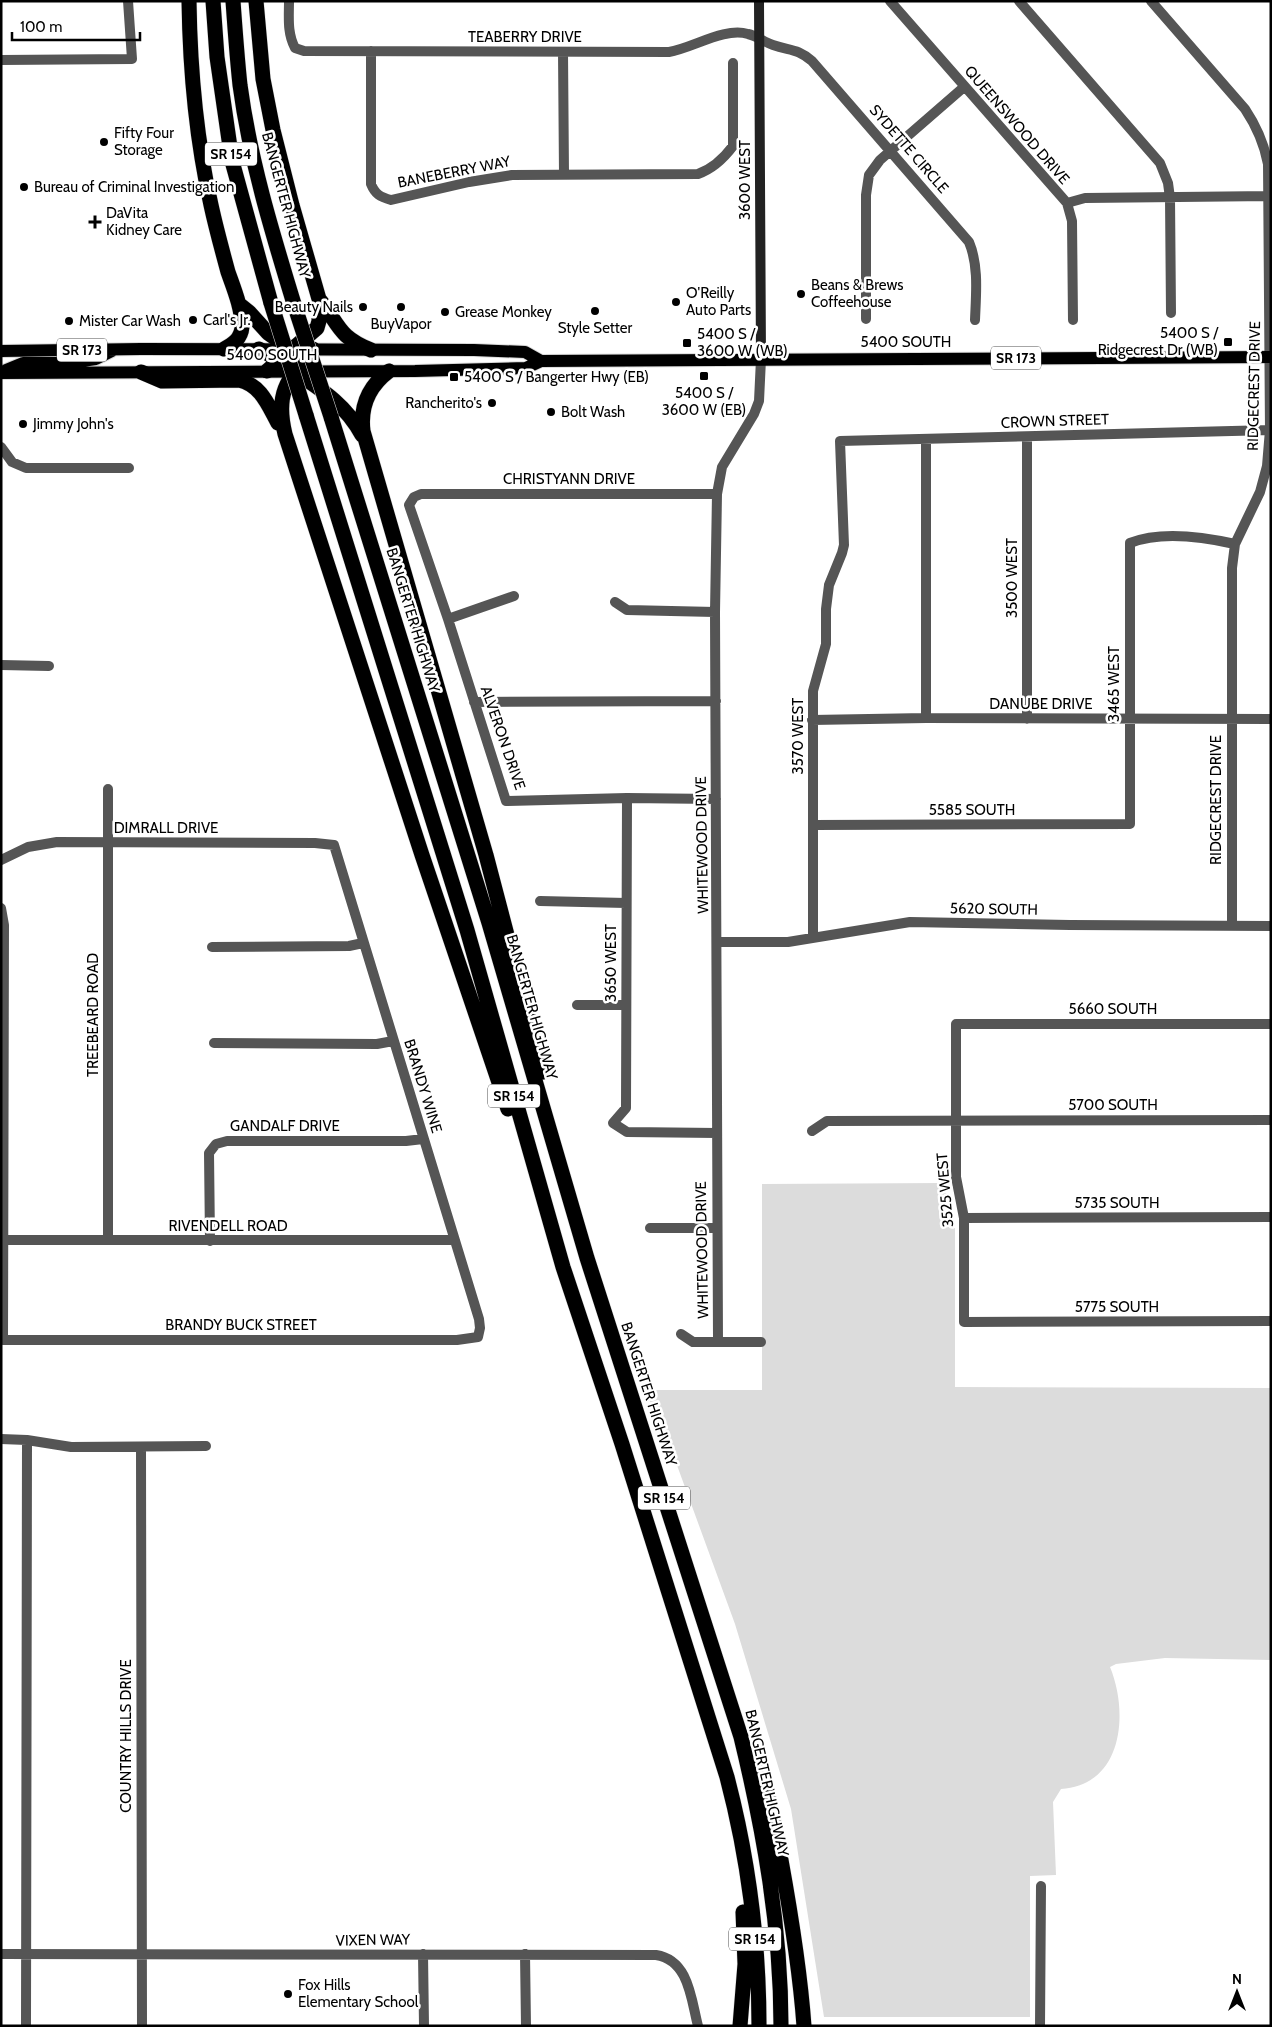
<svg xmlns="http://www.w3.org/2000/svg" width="1272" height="2027" viewBox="0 0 1272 2027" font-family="Cabin,sans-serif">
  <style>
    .green { fill: #dcdcdc }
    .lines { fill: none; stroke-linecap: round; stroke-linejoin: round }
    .primary-casing { stroke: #dbdbdb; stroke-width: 14 }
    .highway-casing { stroke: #dbdbdb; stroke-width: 16 }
    .street { stroke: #555; stroke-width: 10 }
    .secondary { stroke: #222; stroke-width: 10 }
    .primary { stroke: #000; stroke-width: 12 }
    .highway { stroke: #000; stroke-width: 15 }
    .highway-bridge-casing { stroke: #dbdbdb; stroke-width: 16; stroke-linecap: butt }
    .highway-bridge { stroke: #000; stroke-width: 15 }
    .poi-dot { fill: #000; stroke: #fff; stroke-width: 2 }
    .labels { text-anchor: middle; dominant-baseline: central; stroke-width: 5; stroke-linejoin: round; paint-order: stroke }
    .shield { fill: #fff; stroke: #4c4c4c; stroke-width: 1 }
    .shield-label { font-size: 14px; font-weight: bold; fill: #000 }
    .street-label { font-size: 15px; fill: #000; stroke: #fff }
    .poi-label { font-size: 15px; fill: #000; stroke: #fff; text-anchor: start }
  </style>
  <rect width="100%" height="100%" fill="#fff"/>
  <path class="green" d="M944,1183L950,1210L951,1228H955V1387L1271,1388V1660L1165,1658L1116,1664L1110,1667C1129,1713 1123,1785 1061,1789L1053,1802L1056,1875L1030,1876V2017H824L791,1809L735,1624L678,1468L645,1390H762V1184Z"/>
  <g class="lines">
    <g class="primary-casing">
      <path id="primary" d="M1,351L141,349L474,350L525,352L541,361
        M6,370L23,363H68L96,359L112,351
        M1,373L415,371L526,368L541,361L1271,357"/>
    </g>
    <g class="highway-casing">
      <path id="highway" d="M189,1C190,70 196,138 211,205C216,228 222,250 228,272C234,289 242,308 242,327C241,339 233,344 224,349
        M213,1L217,57L232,161L271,303
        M233,1C235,29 237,57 240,85C250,160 272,232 294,304
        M256,1L263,79L273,130L292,205L319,299V321L317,328L267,371
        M319,299C340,325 337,336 371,350
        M239,304L249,312L268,333L291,349
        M259,349C272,355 283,364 295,372C322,390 346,405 362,435
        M313,349C287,380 275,393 285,434L422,855L508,1109
        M389,371C369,386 360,406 363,431L486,855L543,1072
        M141,372L162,381L239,380C261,385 268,405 278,423
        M306,415L467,930L563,1267L622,1444L727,1777C748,1857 759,1943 759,2026
        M331,417L489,923L587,1258L741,1737C764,1832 781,1927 781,2026
        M754,1757C769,1783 775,1830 781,1860C791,1915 800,1970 804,2026
        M740,2026L745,1964L743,1912"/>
    </g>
    <path class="street" d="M289,1C289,17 287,33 295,48L304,51L669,52C693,48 724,27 748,34C757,36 764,42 773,45C790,51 797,48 812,61L969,242C979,266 976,294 975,320
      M890,1L1067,203L1072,221L1073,320
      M1019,1L1160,163L1168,183L1170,198L1171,313
      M1151,1L1245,109C1257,127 1264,143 1268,164L1270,430L1267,466L1260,492L1235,544L1232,568V925
      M371,51V184C375,194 380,197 391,200L469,182L512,175L698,174C712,169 724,158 733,146V63
      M563,52L564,175
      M1,60L132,59L128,1
      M1067,203L1085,198L1271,196
      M866,319V195L869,175L880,160L964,87
      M1027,437V719
      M926,439V718
      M1,447L12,462L26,468H129
      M615,602L627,610L715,612
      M448,619L514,596
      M1,665L49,666
      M474,702L716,701
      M812,720L926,718L1271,719
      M108,789V1240
      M627,798L626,1108L613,1123L627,1132L717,1133
      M716,799L627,798L506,801L448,619L409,505L414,497L421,494H717
      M814,825L1130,824V543C1160,531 1204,537 1235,544
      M1,860L28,847L57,842L315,843L334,845L479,1319L480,1328L478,1337L457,1340H3L4,925L1,908
      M540,901L626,903
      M813,937V691L826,644V609L829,585L842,553L844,545L840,441L1271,430
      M718,942H788L910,922L1070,925L1271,926
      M212,947L349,946L363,943
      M577,1005H626
      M1271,1024H956V1177L964,1218V1322L1271,1321
      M214,1043L377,1044L393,1041
      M812,1131L827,1121L1271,1120
      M964,1218L1271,1217
      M650,1228H716
      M1,1240H454
      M210,1241L209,1153L216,1144L227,1141H406L423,1139
      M681,1334L693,1342H761
      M718,1342L715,612L717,494L722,467L754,414L759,401L761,359
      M1,1439L27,1440L71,1447L206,1446
      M141,1447L142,2026
      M1,1954L656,1955C689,1960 691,1999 698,2026
      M423,1954L424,2026
      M525,1954L526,2026
      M26,2026L27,1440
      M1040,2026L1041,1886"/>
    <path class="secondary" d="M759,1L761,359"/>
    <use href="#primary" class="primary"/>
    <use href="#highway" class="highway"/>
    <g class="highway-bridge-casing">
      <path id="highway-bridge" d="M271,303L306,415
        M294,304L331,417"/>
    </g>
    <use href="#highway-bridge" class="highway-bridge"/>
  </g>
  <g class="poi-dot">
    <circle cx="104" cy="142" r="5"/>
    <circle cx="24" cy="187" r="5"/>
    <path d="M92.5 214.5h5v5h5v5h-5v5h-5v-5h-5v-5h5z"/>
    <circle cx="801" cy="294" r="5"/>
    <circle cx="676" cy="302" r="5"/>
    <circle cx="363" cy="307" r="5"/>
    <circle cx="401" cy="307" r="5"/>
    <circle cx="595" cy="311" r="5"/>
    <circle cx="445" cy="312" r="5"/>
    <circle cx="193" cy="320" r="5"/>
    <circle cx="69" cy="321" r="5"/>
    <rect x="1223" y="337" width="10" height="10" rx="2.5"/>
    <rect x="682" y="338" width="10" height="10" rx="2.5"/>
    <rect x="699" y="371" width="10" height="10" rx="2.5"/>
    <rect x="449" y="372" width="10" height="10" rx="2.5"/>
    <circle cx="492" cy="403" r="5"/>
    <circle cx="551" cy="412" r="5"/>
    <circle cx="23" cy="424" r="5"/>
    <circle cx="288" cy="1994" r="5"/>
  </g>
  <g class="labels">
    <g class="shield">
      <rect x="205" y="142.5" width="52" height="23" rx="4"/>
      <rect x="57" y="338.5" width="50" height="23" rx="4"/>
      <rect x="991" y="346.5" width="50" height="23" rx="4"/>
      <rect x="488" y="1084.5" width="52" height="23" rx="4"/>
      <rect x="638" y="1486.5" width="52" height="23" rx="4"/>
      <rect x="729" y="1927.5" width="52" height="23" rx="4"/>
    </g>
    <g class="shield-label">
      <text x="231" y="154">SR 154</text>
      <text x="82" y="350">SR 173</text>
      <text x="1016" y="358">SR 173</text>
      <text x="514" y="1096">SR 154</text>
      <text x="664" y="1498">SR 154</text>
      <text x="755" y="1939">SR 154</text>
    </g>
    <g class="street-label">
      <text x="525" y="37">TEABERRY DRIVE</text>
      <text transform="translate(1017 125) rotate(49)">QUEENSWOOD DRIVE</text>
      <text transform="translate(909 149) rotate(49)">SYDETTE CIRCLE</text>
      <text transform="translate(454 172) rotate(-11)">BANEBERRY WAY</text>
      <text transform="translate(745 180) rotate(-90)">3600 WEST</text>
      <text transform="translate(286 205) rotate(75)">BANGERTER HIGHWAY</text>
      <text x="906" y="342">5400 SOUTH</text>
      <text x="272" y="355">5400 SOUTH</text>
      <text transform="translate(1254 386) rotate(-89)">RIDGECREST DRIVE</text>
      <text transform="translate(1055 421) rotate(-2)">CROWN STREET</text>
      <text x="569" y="479">CHRISTYANN DRIVE</text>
      <text transform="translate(1012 578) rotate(-90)">3500 WEST</text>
      <text transform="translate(413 620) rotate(73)">BANGERTER HIGHWAY</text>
      <text transform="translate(1114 684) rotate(-90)">3465 WEST</text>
      <text x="1041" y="704">DANUBE DRIVE</text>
      <text transform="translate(798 736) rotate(-90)">3570 WEST</text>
      <text transform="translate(503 738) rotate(71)">ALVERON DRIVE</text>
      <text transform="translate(1216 800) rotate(-90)">RIDGECREST DRIVE</text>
      <text x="972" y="810">5585 SOUTH</text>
      <text x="166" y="828">DIMRALL DRIVE</text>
      <text transform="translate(702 845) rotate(-91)">WHITEWOOD DRIVE</text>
      <text transform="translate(994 909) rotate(1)">5620 SOUTH</text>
      <text transform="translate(611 963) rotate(-90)">3650 WEST</text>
      <text transform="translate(532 1007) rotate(74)">BANGERTER HIGHWAY</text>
      <text x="1113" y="1009">5660 SOUTH</text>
      <text transform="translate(93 1015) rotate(-90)">TREEBEARD ROAD</text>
      <text transform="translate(423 1086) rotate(73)">BRANDY WINE</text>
      <text x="1113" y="1105">5700 SOUTH</text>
      <text x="285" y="1126">GANDALF DRIVE</text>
      <text transform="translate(945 1190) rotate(-95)">3525 WEST</text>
      <text x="1117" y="1203">5735 SOUTH</text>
      <text x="228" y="1226">RIVENDELL ROAD</text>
      <text transform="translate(702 1250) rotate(-91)">WHITEWOOD DRIVE</text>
      <text x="1117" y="1307">5775 SOUTH</text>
      <text x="241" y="1325">BRANDY BUCK STREET</text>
      <text transform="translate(649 1394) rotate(72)">BANGERTER HIGHWAY</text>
      <text transform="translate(126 1736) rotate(-90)">COUNTRY HILLS DRIVE</text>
      <text transform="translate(767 1783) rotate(77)">BANGERTER HIGHWAY</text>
      <text transform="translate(373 1940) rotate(-1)">VIXEN WAY</text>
    </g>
    <g class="poi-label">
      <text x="114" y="133">Fifty Four<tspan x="114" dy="17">Storage</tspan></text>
      <text x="34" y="187">Bureau of Criminal Investigation</text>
      <text x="106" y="213">DaVita<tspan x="106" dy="17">Kidney Care</tspan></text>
      <text x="811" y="285">Beans &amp; Brews<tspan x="811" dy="17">Coffeehouse</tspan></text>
      <text x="686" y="293">O'Reilly<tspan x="686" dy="17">Auto Parts</tspan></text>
      <text x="353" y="307" text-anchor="end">Beauty Nails</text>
      <text x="455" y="312">Grease Monkey</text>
      <text x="203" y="320">Carl's Jr.</text>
      <text x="79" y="321">Mister Car Wash</text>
      <text x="401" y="324" text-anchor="middle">BuyVapor</text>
      <text x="595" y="328" text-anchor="middle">Style Setter</text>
      <text x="1218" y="333" text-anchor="end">5400 S /<tspan x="1218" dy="17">Ridgecrest Dr (WB)</tspan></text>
      <text x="697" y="334">5400 S /<tspan x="697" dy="17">3600 W (WB)</tspan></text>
      <text x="464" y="377">5400 S / Bangerter Hwy (EB)</text>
      <text x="704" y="393" text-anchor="middle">5400 S /<tspan x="704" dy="17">3600 W (EB)</tspan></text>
      <text x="482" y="403" text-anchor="end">Rancherito's</text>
      <text x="561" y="412">Bolt Wash</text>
      <text x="33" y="424">Jimmy John's</text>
      <text x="298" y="1985">Fox Hills<tspan x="298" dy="17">Elementary School</tspan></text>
    </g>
  </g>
  <rect width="1272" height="2027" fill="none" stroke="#000000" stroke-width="5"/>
  <g transform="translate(1237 1992)" stroke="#ffffff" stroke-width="4" paint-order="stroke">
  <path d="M0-4L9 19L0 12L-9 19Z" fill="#000000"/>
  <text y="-8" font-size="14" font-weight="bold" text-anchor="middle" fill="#000000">N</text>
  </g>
  <path d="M12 32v8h128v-8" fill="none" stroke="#000000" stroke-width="2.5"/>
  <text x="20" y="32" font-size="15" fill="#000000" stroke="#ffffff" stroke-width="4" paint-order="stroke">100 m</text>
</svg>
